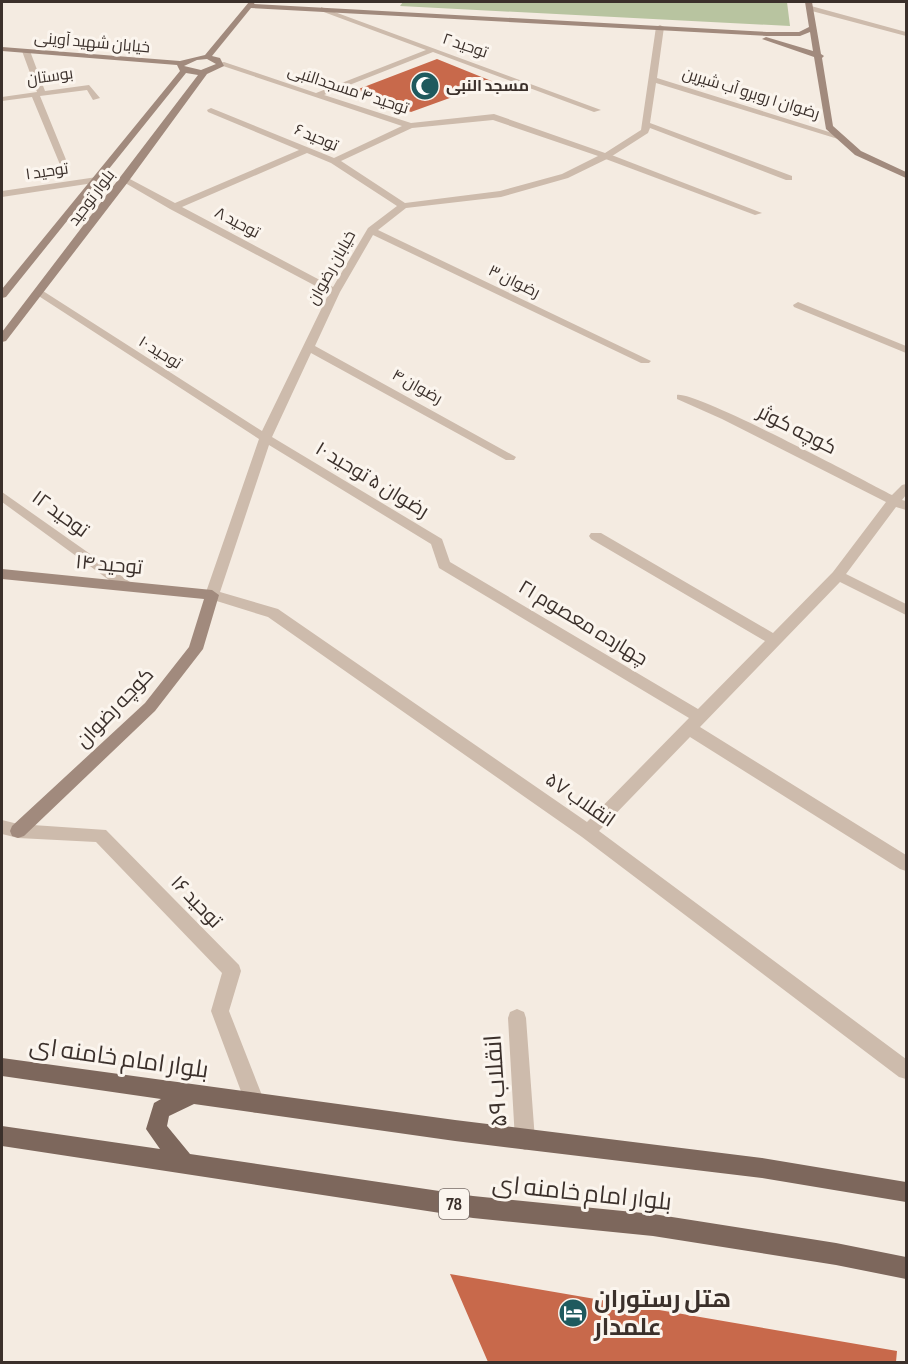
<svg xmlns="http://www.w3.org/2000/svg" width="908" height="1364" viewBox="0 0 908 1364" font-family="'Sofia Sans Condensed',Cairo,sans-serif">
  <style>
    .green { fill: #b8c4a0 }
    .building { fill: #c8694b }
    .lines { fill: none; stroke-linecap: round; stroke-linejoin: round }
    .lane { fill: #cdbbac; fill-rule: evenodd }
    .street { fill: #cdbbac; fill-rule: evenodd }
    .secondary { fill: #a18a7d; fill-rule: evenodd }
    .primary { fill: #7d675c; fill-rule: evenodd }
    .labels { text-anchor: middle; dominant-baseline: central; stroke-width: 6; stroke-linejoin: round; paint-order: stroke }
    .far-street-label { font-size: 16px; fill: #3b302b; stroke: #fbf5ee }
    .far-poi-label { font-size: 16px; font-weight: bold; fill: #3b302b; stroke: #fbf5ee; text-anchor: start }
    .shield { fill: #fbf5ee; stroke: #756b66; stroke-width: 1.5 }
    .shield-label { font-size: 18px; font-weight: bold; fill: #3b302b }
    .street-label { font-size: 20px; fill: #3b302b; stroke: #fbf5ee }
    .near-street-label { font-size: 24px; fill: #3b302b; stroke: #fbf5ee }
    .near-poi-label { font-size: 24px; font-weight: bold; fill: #3b302b; stroke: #fbf5ee; text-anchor: start }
  </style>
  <rect width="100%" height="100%" fill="#f4ebe1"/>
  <path class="green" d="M403,2H787L790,26L400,6Z"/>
  <path class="building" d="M437,59L494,82L411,112L356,90Z
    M450,1274L897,1351L896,1362H488Z"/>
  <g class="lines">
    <path class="lane" d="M603,154H609L762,213L755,215L603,158Z"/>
    <path class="street" d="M811,6L906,32V36L808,10Z
      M321,7L601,110L594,112L433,52L324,95L411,123L494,114L605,153L641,130L656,27L660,25L664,27L657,78L845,137L838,139L656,83L650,123L792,176V180H786L650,128L648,133L609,158L568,178L501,197L406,208L378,230L651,361L649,363H641L373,235L340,292L315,346L516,457L514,460H506L311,353L272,437L442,539L450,562L698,709L765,641L591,539L589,536L591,533H601L773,633L833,572L886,502L722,419L677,399V395C696,391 863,480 892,495L902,485L906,484V495L902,500L906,501V510L896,507L846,574L906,604V615L840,582L700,727L906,855V871L900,869L690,737L599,831L906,1059V1079L899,1077L582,837L268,617L207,598L205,595L259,439L34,293L43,291L262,431L329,293L170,209L120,180L128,178L175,203L299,150L208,112L207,110L211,108L334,158L402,126L217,64L224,62L316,93L426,50L321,11ZM493,120L598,156L562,174L500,191L405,203L341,161L412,128ZM307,153L331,163L397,206L368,228L333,287L182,207ZM269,445L431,544L439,568L689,718L587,822L278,609L220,592Z
      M26,49L30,51L45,91L89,85L100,98L93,100L87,90L40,96L69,167L68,169L61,167L32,97L2,101V97L37,92L22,51Z
      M97,177L100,178V182L2,197V191Z
      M798,302L906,346V353L794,307L793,305Z
      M2,492L130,582L132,585L130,588H120L2,502Z
      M2,820L18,824L106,830L239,965L241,971L229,1011L265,1103L262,1110L255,1113L248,1110L211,1011L222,973L96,842L18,838L2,834Z
      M517,1009L524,1012L526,1018L535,1140L532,1147L525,1150L518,1147L515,1140L508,1018L510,1012Z"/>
    <path class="secondary" d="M249,2H255L254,4L767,32H799L809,27L805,2H812L821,54L824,56L822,58L833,126L861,151L906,172V178L855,155L826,129L814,57L762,39L766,37L813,51L810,32L800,36H767L251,8L212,56L220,58L224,66L207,74L128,182L6,341L2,342V332L198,75L186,73L6,297L2,298V289L180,71L177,65L2,51V47L180,61L205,55ZM207,59L216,64L201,70L184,66L197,60Z
      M2,569L212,590L219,595L203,649L155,711L24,836L18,838L12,836L10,831L12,826L145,703L189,647L204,599L2,579Z"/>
    <path class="primary" d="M2,1058L455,1120L762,1158L906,1182V1202L762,1178L455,1141L194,1104L169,1116L167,1126L190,1154L473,1196L653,1214L836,1243L906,1257V1279L836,1265L653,1236L473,1218L2,1146V1126L160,1149L146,1129L154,1103L161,1099L2,1076Z"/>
  </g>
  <defs>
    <g id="mosque-disc" transform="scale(1.5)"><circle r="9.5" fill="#1f5a5e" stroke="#fbf5ee"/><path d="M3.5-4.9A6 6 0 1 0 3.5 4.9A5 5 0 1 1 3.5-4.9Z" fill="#fff"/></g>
    <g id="hotel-disc" transform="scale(1.5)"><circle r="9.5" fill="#1f5a5e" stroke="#fbf5ee"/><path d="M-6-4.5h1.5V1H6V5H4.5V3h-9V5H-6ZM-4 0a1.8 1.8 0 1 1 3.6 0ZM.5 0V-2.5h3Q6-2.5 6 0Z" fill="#fff"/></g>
  </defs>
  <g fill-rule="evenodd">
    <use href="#mosque-disc" x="425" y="86"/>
    <use href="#hotel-disc" x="573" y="1313"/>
  </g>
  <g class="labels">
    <g class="far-street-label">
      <text transform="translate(92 43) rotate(5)">خیابان شهید آوینی</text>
      <text transform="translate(465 46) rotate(19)">توحید ۲</text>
      <text transform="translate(50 77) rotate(-8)">بوستان</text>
      <text transform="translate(348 90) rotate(18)">توحید ۴ مسجدالنبی</text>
      <text transform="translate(751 94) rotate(17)">رضوان ۱ روبرو آب شیرین</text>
      <text transform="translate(316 138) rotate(23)">توحید ۶</text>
      <text transform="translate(47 172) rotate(-8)">توحید ۱</text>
      <text transform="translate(92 198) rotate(-53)">بلوار توحید</text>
      <text transform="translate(237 223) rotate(28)">توحید ۸</text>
      <text transform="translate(332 268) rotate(-61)">خیابان رضوان</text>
      <text transform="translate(514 282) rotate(26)">رضوان ۳</text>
      <text transform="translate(160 353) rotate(32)">توحید ۱۰</text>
      <text transform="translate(417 387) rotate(29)">رضوان ۴</text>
    </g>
    <g class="far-poi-label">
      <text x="446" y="86">مسجد النبی</text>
    </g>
    <rect class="shield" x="439" y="1189" width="30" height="30" rx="4.5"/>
    <g class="shield-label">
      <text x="454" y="1204">78</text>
    </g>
    <g class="street-label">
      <text transform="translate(797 430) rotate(27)">کوچه کوثر</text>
      <text transform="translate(372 480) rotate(31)">رضوان ۵ توحید ۱۰</text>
      <text transform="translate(60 514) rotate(36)">توحید ۱۲</text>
      <text transform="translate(109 565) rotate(5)">توحید ۱۴</text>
      <text transform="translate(583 623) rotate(31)">چهارده معصوم ۲۱</text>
      <text transform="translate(115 708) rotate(-46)">کوچه رضوان</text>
      <text transform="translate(580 800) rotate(35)">انقلاب ۵۷</text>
      <text transform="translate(196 902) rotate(46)">توحید ۱۶</text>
    </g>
    <g class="near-street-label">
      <text transform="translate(119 1058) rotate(8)">بلوار امام خامنه ای</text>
      <text transform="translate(496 1081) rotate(-94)">انقلاب ۵۹</text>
      <text transform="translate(582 1193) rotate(6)">بلوار امام خامنه ای</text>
    </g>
    <g class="near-poi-label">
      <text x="594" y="1299">هتل رستوران<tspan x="594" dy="28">علمدار</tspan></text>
    </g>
  </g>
  <rect width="908" height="1364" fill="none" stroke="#3b302b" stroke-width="6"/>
</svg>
